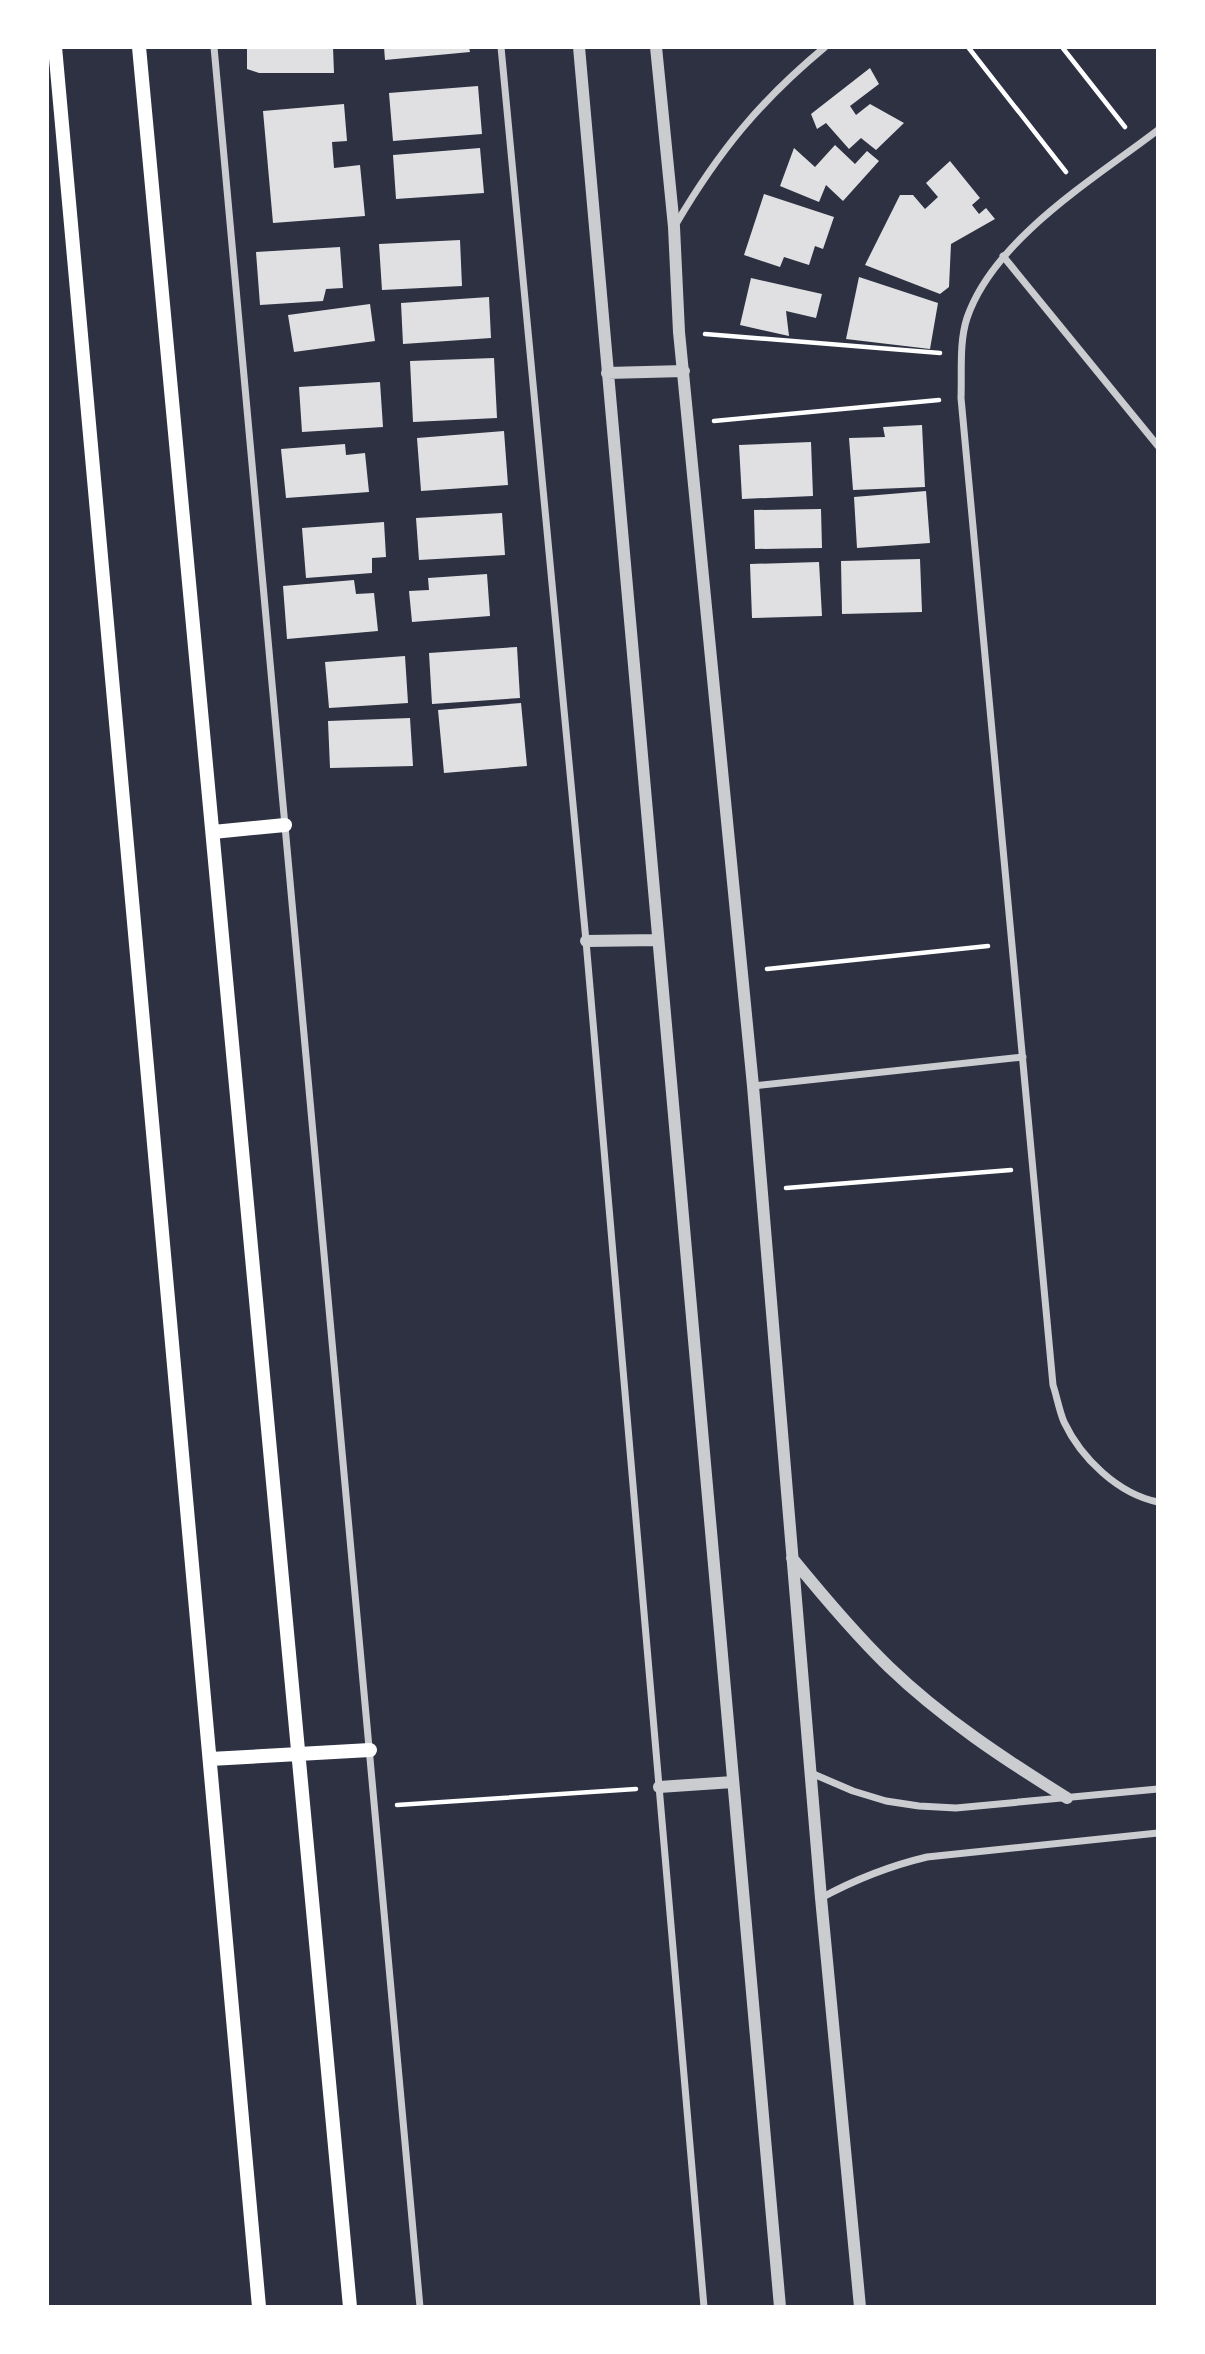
<svg xmlns="http://www.w3.org/2000/svg" width="1205" height="2354" viewBox="0 0 1205 2354" font-family="'Alegreya Sans',sans-serif">
  <style>
    .building { fill: #e0e0e3 }
    .lines { fill: none; stroke-linecap: round; stroke-linejoin: round }
    .path { stroke: #fff; stroke-width: 4.5 }
    .minor { stroke: #caccd0; stroke-width: 7 }
    .tertiary { stroke: #caccd0; stroke-width: 12 }
    .secondary { stroke: #fff; stroke-width: 14 }
  </style>
  <rect width="100%" height="100%" fill="#2d3142"/>
  <path class="building" d="M247,47H333L334,73H259L247,69Z
    M384,47H469L470,52L385,60Z
    M870,68L879,84L850,106L856,115L870,104L904,123L876,150L861,138L849,149L826,123L817,129L811,114Z
    M478,86L482,134L393,141L389,93Z
    M344,104L347,141L332,142L334,168L360,165L365,216L273,223L263,111Z
    M835,145L855,164L867,151L879,161L843,201L826,185L819,202L780,186L794,148L815,167Z
    M480,148L484,193L396,199L393,155Z
    M950,161L980,198L972,205L979,214L986,208L995,219L951,244L949,287L940,294L865,265L900,195H913L925,209L938,197L926,183Z
    M764,194L834,217L823,249L815,246L809,265L784,257L780,267L744,255Z
    M460,240L462,286L382,290L379,244Z
    M340,247L343,288L326,289L323,301L260,305L256,252Z
    M859,277L938,303L930,349L846,339Z
    M751,278L822,294L816,318L786,311L789,336L740,325Z
    M489,297L491,338L403,344L401,303Z
    M370,304L375,341L294,352L288,315Z
    M494,358L497,418L413,422L410,361Z
    M380,382L383,427L302,432L299,387Z
    M922,425L925,487L853,490L849,438L885,437L883,427Z
    M504,431L508,485L421,491L417,438Z
    M811,442L813,496L742,499L739,445Z
    M345,444L346,455L365,453L369,492L286,498L281,449Z
    M926,491L930,543L857,548L854,497Z
    M821,509L822,548L755,549L754,510Z
    M502,513L505,555L419,560L416,518Z
    M384,522L386,557L372,558V573L306,578L302,528Z
    M920,559L922,612L842,614L841,561Z
    M819,562L822,616L752,618L750,564Z
    M487,574L490,616L412,622L409,591L429,590L428,578Z
    M354,580L356,594L374,593L378,631L287,639L283,586Z
    M517,647L520,698L432,704L429,653Z
    M405,656L408,703L329,708L325,662Z
    M521,703L527,766L444,773L438,710Z
    M410,718L413,766L330,768L328,721Z"/>
  <g class="lines">
    <path class="path" d="M968,47L1066,172
      M1062,47L1125,127
      M705,334L940,353
      M714,421L939,400
      M767,969L988,946
      M786,1188L1011,1170
      M397,1805L636,1789"/>
    <path class="minor" d="M214,47L420,2307
      M501,47L586,941L704,2307
      M1158,130C1094,179 994,239 967,318C959,342 962,373 961,398L1053,1385C1057,1397 1059,1410 1064,1422C1081,1458 1118,1494 1158,1502
      M676,224C719,151 760,101 825,47
      M1003,256L1158,446
      M753,1086L1023,1057
      M811,1773L853,1791L886,1801L919,1806L956,1808L1158,1789
      M821,1898C856,1879 889,1866 927,1857L1158,1833"/>
    <path class="tertiary" d="M579,47L780,2307
      M656,47L674,227L679,332L753,1086L821,1898L860,2307
      M607,373L684,371
      M586,941L658,940
      M792,1558C823,1596 854,1633 889,1667C942,1718 1004,1759 1067,1798
      M659,1787L733,1782"/>
    <path class="secondary" d="M55,47L259,2307
      M139,47L350,2307
      M213,832L285,825
      M210,1759L370,1750"/>
  </g>
  <rect width="1205" height="2354" fill="none" stroke="#ffffff" stroke-width="98"/>
</svg>
